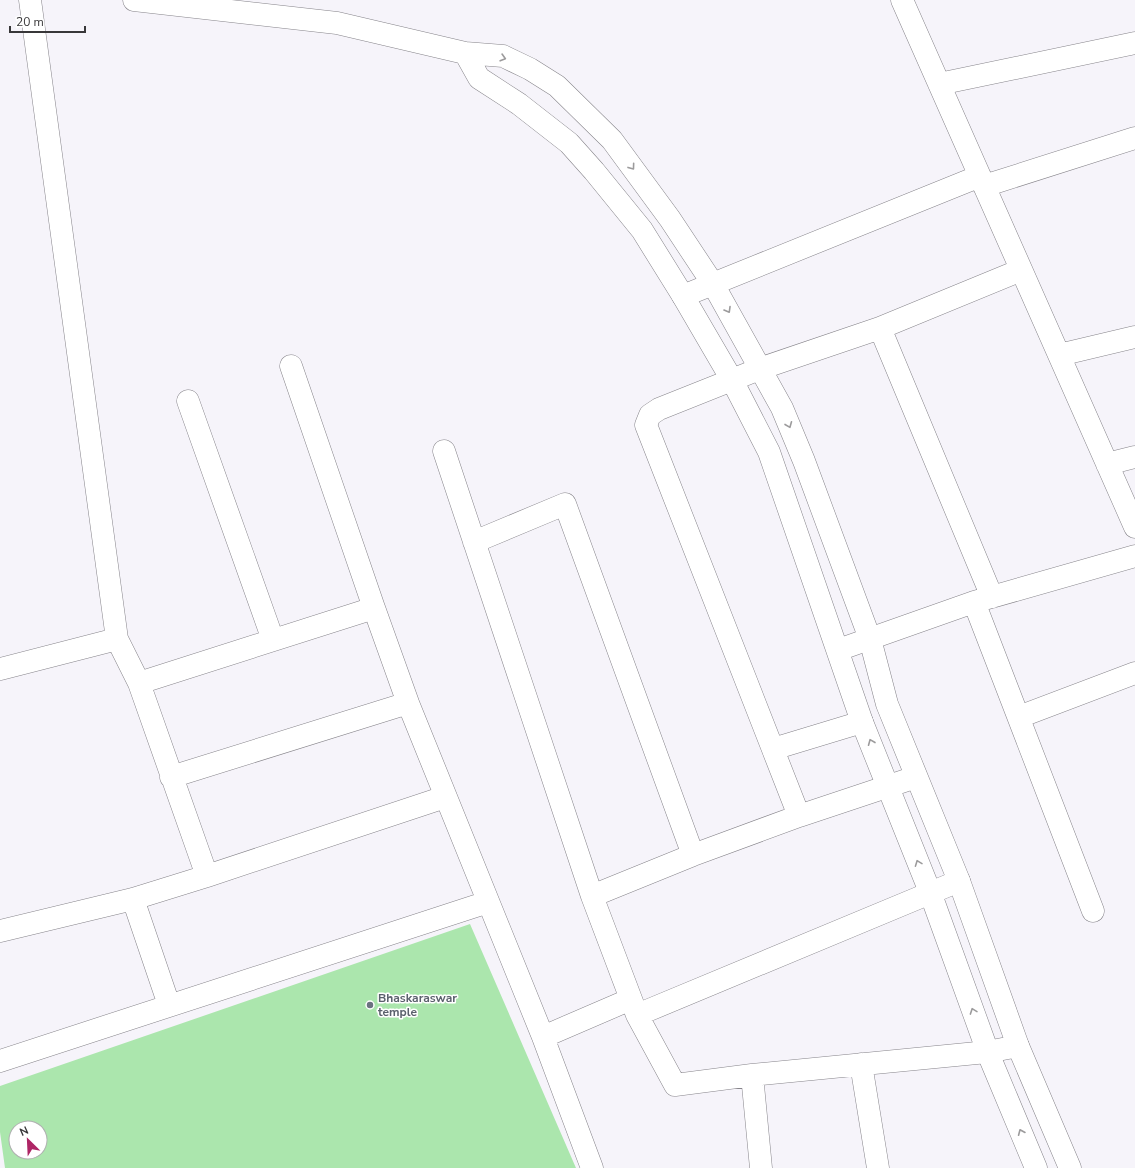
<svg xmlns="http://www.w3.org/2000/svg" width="1135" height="1168" viewBox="0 0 1135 1168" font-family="'Nunito Sans',sans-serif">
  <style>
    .green { fill: #abe6ad; fill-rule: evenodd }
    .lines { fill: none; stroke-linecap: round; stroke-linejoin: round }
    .street-casing { stroke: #86848a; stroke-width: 23 }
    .secondary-casing { stroke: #86848a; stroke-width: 23 }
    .street { stroke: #fff; stroke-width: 22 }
    .secondary { stroke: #fff; stroke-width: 22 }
    .oneway { stroke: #9c9b9c }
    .worship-dot { fill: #6b7280; stroke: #fff; stroke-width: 1.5 }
    .labels { text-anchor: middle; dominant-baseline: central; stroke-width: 3; stroke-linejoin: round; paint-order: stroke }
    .worship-label { font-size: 12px; font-weight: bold; fill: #5b616d; stroke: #fff; text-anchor: start }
  </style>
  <rect width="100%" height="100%" fill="#f6f4fa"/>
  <path class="green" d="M470,924L576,1168H5L0,1132V1086ZM16,1128H40V1152H16Z"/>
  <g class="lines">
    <g class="street-casing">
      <path id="street" d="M30,0L117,639L139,683L207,876L445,797
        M902,0L1135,527
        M939,84L1135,43
        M984,186L1135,138
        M683,296L980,176
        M880,328L992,597
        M1059,355L1135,337
        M291,366L374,608
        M188,401L273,640
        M444,451L592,896L637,1015
        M1107,464L1135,457
        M474,542L565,504L693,855
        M974,602L1093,911
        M838,650L974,602L1135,556
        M0,669L117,639
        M139,683L374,608L408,703L171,777
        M408,703L543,1037L592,1168
        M1019,717L1135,673
        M773,749L862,722
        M799,816L646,425L650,415L659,409L762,368L880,328L1021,270
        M592,896L693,855L799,816L916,777
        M133,899L169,1005
        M0,931L133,899L207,876
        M543,1037L631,999
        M0,1061L488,902
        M861,1064L878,1168
        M752,1075L675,1085L637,1015L959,881
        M761,1168L752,1075L987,1052L1018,1046"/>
    </g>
    <g class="secondary-casing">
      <path id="secondary" d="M134,0L337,23L465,53L503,56L530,69L557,86L612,140L670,219L713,284L782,408L804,461L870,639L887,704L959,881L1018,1046L1070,1168
        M465,53L479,78L519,104L569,143L594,171L642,230L683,296L732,380L769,452L862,722L930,892L990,1058L1036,1168"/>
    </g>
    <use href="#street" class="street"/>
    <use href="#secondary" class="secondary"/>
  </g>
  <defs><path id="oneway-chevron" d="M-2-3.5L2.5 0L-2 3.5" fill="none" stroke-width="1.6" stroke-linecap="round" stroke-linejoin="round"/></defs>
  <g class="oneway">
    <use href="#oneway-chevron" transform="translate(503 58) rotate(16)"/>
    <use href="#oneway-chevron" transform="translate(632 167) rotate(54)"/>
    <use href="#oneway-chevron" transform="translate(728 310) rotate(60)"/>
    <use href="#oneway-chevron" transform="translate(789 425) rotate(68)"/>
    <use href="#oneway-chevron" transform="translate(871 742) rotate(-112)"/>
    <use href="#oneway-chevron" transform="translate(918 863) rotate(-111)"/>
    <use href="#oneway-chevron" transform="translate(973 1011) rotate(-110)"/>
    <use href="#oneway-chevron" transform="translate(1021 1132) rotate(-113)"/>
  </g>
  <circle class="worship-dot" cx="370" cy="1005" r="4"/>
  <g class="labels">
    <g class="worship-label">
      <text x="378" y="998">Bhaskaraswar<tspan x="378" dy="14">temple</tspan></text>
    </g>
  </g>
  <g transform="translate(28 1140) rotate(336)"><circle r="19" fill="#ffffff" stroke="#afafb0"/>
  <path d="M0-3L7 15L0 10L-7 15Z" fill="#ae2565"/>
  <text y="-6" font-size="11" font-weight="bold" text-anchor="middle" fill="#383739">N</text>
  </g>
  <path d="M10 26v6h75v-6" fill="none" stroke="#383739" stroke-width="2"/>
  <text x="16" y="26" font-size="12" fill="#383739" stroke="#ffffff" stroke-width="3" paint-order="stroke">20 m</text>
</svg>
